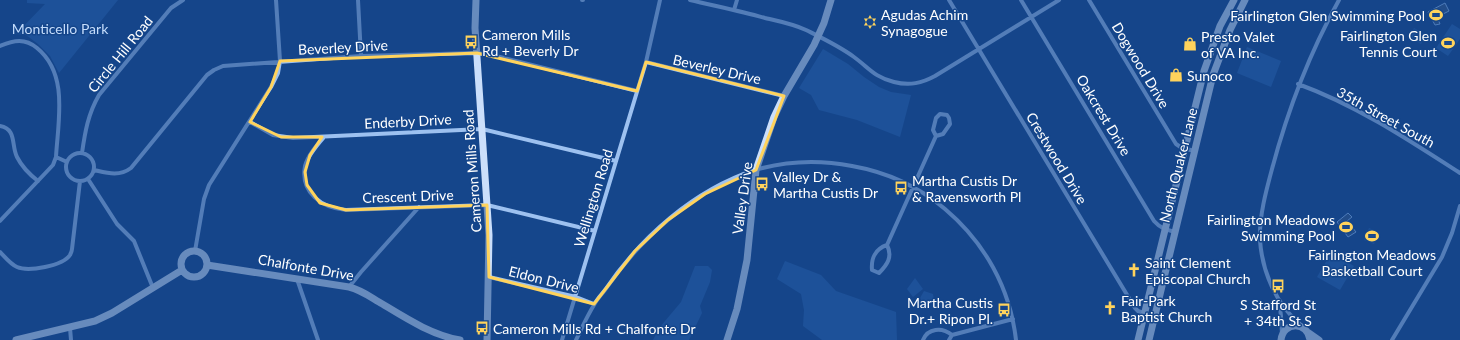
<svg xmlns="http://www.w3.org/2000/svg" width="1460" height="340" viewBox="0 0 1460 340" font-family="Lato,sans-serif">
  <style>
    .green { fill: #2760aa }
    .water { fill: #32578a; stroke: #8fbcf3 }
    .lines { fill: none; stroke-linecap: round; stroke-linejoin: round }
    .street { stroke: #9dc1f0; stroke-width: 4 }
    .secondary { stroke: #cbdffb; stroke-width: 7 }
    .marked { fill: none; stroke: #ffd35c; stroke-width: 3; stroke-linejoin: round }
    .labels { text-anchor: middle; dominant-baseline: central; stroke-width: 3; stroke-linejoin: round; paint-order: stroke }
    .poi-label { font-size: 14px; fill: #fff; stroke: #15468b; text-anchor: start }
    .park-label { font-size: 14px; fill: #c4dcfb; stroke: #15468b }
    .street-label { font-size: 14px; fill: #fff; stroke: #15468b }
  </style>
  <rect width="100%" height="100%" fill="#15468b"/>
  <path class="green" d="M27,0H118L59,73L50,56L38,44L26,35L16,34L45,4L27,3Z
    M1452,24L1460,29V39L1448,56L1436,48Z
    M1414,28L1426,35L1421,44L1409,37Z
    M1247,47L1281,61L1271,87L1237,73Z
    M823,49L848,64L864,77L879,87L891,92L911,95L900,137L857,120L819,110L811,95L799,88Z
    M1369,228L1380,233L1374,244L1364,240Z
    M1331,253L1354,266L1340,290L1317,277Z
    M785,261L821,275L836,291L896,312L897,340H822L803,326L804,310L801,294L777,279Z
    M695,266H708L712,270L710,282L700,306L702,313L689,340H653L660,327L681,302Z
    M915,278L923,289L913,297L907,289Z
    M924,291L933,294L934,300L932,303L926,302L923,304L920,298Z"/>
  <path class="water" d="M1445,3L1449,11L1437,17L1440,24L1435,25L1428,12Z
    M1348,213L1352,217L1347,221L1356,232L1348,237L1337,222Z"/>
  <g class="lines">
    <path class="street" d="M358,0L361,56
      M582,0H583
      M690,0C715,6 740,11 765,18C778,21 793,24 806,30C822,38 839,46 854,57C869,68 874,77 894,82C910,86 922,83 935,76L1059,0
      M949,0L1135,308L1138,311L1155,317
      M1021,0L1154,221C1160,228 1167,230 1175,232
      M1089,0L1176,144L1182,148L1195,151
      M734,10L737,0
      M0,46C14,40 25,38 37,48C69,74 58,121 56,157L53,165L0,221
      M646,62L784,96
      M1298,84C1356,105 1409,140 1460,173
      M250,122L273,135L293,138L482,129L616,161
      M0,126C17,129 11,145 17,157C22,167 29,174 38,181
      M324,137C317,145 308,155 305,166C300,193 322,208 346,210L487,205L595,231
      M82,153C85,132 88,114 99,95L171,8L183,0
      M66 167a14 14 0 1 1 28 0a14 14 0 1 1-28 0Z
      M56,157L67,162
      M94,170C107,173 119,177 131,168L207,75L214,70L223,66L361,56L477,53L500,57L637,91
      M88,179L117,224L134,241L153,288
      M887,245C893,257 887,265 879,273L872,270C871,259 875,249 887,245L936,136L943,134L950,124L949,118L947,115L940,114L936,118L933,130L936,136
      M195,251L204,199L209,185L271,87L278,73L280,61L276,0
      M0,252C5,257 10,264 17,267C28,272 63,266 70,255C71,253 72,250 72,249L80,181
      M489,277L576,297L594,304
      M297,279L318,340
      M349,287L361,272L419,207
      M1279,301L1281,316L1282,334
      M1301,325C1276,305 1262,271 1260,240C1259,217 1266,191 1272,169C1288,109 1309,54 1339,0
      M70,328L71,340
      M562,340L646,62L660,0
      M576,340C582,328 587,316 594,305C597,299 601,295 605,290C641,237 694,190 755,170C786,161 821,160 852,166C886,172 919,187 945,209C985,243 1010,288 1016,340
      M923,340C928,328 942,327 952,335
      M949,340L952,335L1013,319
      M1392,340L1442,257L1452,233L1460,206"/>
    <path class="secondary" d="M476,0L475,28L489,235L487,340
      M181 264a13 13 0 1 1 26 0a13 13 0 1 1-26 0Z
      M207,265L349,287C361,290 369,296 379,302C404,317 431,335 460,340
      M1309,333L1319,340
      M16,340L95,321L112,313L182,270
      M727,340L737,309L747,260L756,170L774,117L784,96L814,45L824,23L831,0
      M1138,340L1204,71L1220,26L1234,0
      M1149,340L1213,75L1230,30L1245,0
      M1281,340C1283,321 1308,321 1310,340"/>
  </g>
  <path d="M0 0H1460V340H0ZM477,53L637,91L646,62L784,96L756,170L705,194L668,220L635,251L594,304L489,277L487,205L346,210L320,203L307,185L305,172L310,155L322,137H281L250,122L271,87L280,61Z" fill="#15468b" fill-opacity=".55" fill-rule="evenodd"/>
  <path class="marked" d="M477,53L637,91L646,62L784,96L756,170L705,194L668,220L635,251L594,304L489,277L487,205L346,210L320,203L307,185L305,172L310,155L322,137H281L250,122L271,87L280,61Z"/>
  <defs>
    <g id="stadium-bare" transform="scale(1.08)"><path d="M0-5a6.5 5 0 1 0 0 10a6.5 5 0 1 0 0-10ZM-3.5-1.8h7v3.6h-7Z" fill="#ffd35c" stroke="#15468b" stroke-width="2.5" paint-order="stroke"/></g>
    <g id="synagogue-bare" transform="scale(1.08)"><path d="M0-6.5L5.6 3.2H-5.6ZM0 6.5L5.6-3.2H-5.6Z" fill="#ffd35c" stroke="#15468b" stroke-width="2.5" paint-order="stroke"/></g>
    <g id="bus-bare" transform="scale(1.08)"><path d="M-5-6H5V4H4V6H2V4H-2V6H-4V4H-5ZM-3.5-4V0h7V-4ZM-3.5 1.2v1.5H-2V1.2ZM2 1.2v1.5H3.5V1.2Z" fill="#ffd35c" stroke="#15468b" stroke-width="2.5" paint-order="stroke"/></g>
    <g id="shop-bare" transform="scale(1.08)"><path d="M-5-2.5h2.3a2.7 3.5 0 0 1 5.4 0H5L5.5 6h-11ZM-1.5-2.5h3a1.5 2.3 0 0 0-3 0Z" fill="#ffd35c" stroke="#15468b" stroke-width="2.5" paint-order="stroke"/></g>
    <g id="church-bare" transform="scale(1.08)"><path d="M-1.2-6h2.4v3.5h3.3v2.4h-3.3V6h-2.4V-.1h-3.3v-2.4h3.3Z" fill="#ffd35c" stroke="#15468b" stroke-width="2.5" paint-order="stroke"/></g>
  </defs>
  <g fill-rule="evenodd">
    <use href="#stadium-bare" x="1436" y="15"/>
    <use href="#synagogue-bare" x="870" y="22"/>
    <use href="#bus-bare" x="471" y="42"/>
    <use href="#stadium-bare" x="1448" y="43"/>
    <use href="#shop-bare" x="1190" y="44"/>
    <use href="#shop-bare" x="1176" y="75"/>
    <use href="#bus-bare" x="762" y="184"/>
    <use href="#bus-bare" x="901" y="188"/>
    <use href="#stadium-bare" x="1346" y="227"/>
    <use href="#stadium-bare" x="1372" y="236"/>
    <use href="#church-bare" x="1134" y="270"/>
    <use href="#bus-bare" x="1278" y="286"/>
    <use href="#church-bare" x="1110" y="308"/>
    <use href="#bus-bare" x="1004" y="310"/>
    <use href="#bus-bare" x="482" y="328"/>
  </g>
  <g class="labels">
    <g class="poi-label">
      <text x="881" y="14">Agudas Achim<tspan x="881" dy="16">Synagogue</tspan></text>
      <text x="1425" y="15" text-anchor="end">Fairlington Glen Swimming Pool</text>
      <text x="482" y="34">Cameron Mills<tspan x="482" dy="16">Rd + Beverly Dr</tspan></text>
      <text x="1437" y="35" text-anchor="end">Fairlington Glen<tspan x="1437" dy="16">Tennis Court</tspan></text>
      <text x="1201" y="36">Presto Valet<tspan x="1201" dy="16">of VA Inc.</tspan></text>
      <text x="1187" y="75">Sunoco</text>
      <text x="773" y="176">Valley Dr &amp;<tspan x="773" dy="16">Martha Custis Dr</tspan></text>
      <text x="912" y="180">Martha Custis Dr<tspan x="912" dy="16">&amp; Ravensworth Pl</tspan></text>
      <text x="1335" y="219" text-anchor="end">Fairlington Meadows<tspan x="1335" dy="16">Swimming Pool</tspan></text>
      <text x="1372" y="254" text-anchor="middle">Fairlington Meadows<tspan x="1372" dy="16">Basketball Court</tspan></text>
      <text x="1145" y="262">Saint Clement<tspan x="1145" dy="16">Episcopal Church</tspan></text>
      <text x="1121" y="300">Fair-Park<tspan x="1121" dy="16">Baptist Church</tspan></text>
      <text x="993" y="302" text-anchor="end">Martha Custis<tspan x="993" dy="16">Dr.+ Ripon Pl.</tspan></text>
      <text x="1278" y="304" text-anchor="middle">S Stafford St<tspan x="1278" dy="16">+ 34th St S</tspan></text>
      <text x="493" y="328">Cameron Mills Rd + Chalfonte Dr</text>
    </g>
    <g class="park-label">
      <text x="60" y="28">Monticello Park</text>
    </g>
    <g class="street-label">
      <text transform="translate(343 47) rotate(-3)">Beverley Drive</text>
      <text transform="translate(120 54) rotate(-51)">Circle Hill Road</text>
      <text transform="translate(1141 65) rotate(59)">Dogwood Drive</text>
      <text transform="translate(717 69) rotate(13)">Beverley Drive</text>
      <text transform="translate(1104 115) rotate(59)">Oakcrest Drive</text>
      <text transform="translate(1386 117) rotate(29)">35th Street South</text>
      <text transform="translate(408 121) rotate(-3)">Enderby Drive</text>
      <text transform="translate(1057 158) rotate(59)">Crestwood Drive</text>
      <text transform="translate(1178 165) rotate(-76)">North Quaker Lane</text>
      <text transform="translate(472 171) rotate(-94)">Cameron Mills Road</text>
      <text transform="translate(408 196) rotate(-2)">Crescent Drive</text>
      <text transform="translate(593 198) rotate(-73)">Wellington Road</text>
      <text transform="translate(742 198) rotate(-82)">Valley Drive</text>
      <text transform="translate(306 267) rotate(10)">Chalfonte Drive</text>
      <text transform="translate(544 279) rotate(14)">Eldon Drive</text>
    </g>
  </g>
</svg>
